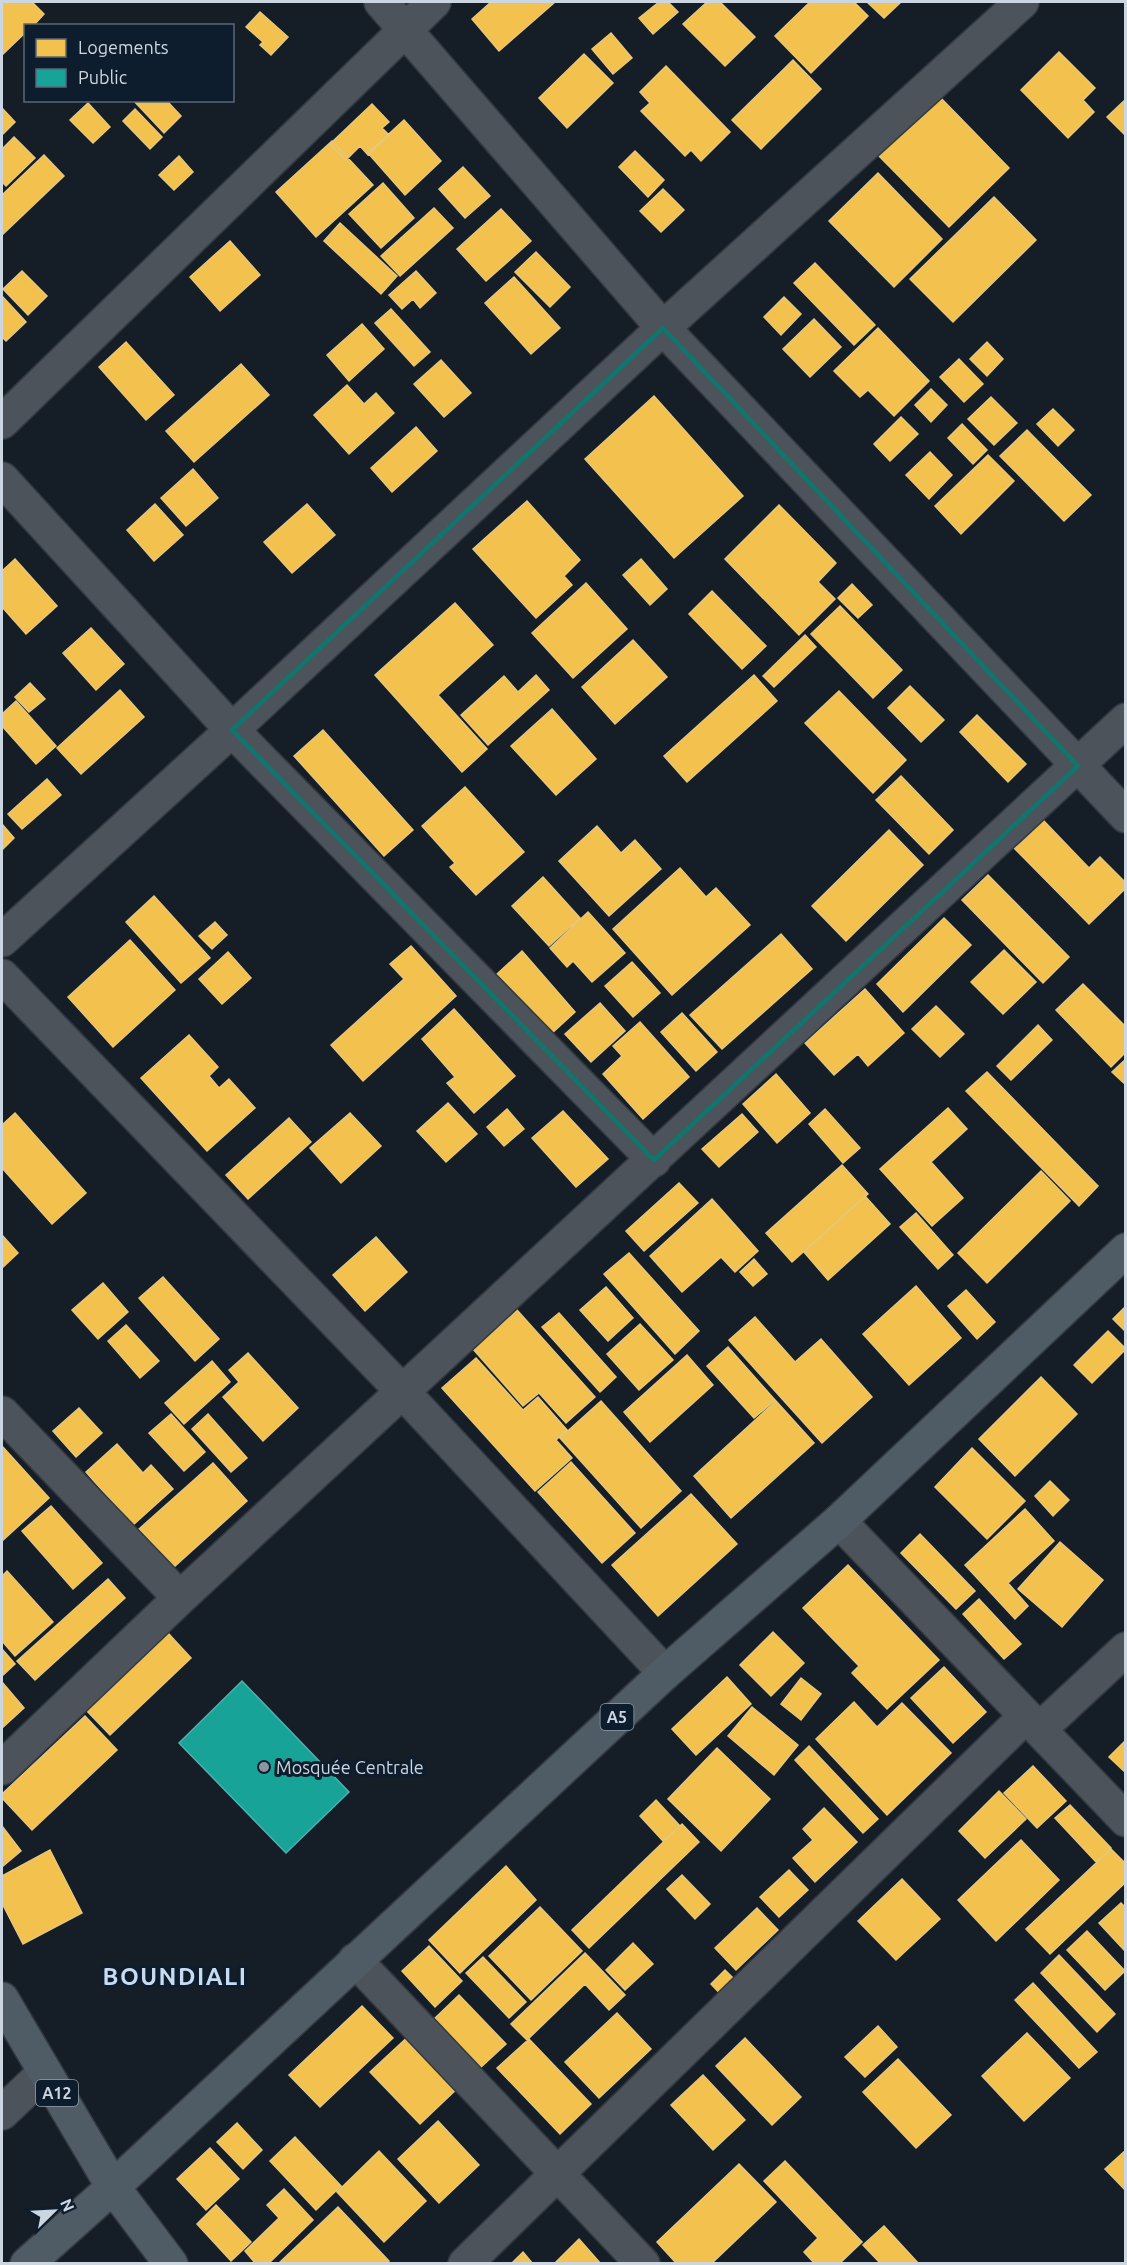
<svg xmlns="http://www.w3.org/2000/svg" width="1127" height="2265" viewBox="0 0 1127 2265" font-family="Ubuntu,sans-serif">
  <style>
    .homes { fill: #f2c14e; stroke: #e7c77a; stroke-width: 1.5 }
    .public { fill: #17a398; stroke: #4db2ae; stroke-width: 1.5 }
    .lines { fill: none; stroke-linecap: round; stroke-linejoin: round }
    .minor-casing { stroke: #333941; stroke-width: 36 }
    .major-casing { stroke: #333941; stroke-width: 36 }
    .minor { stroke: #4d535b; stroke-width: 33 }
    .major { stroke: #4f5b65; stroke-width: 33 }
    .marked { fill: none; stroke: #0f766e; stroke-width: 4.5; stroke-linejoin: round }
    .poi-dot { fill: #8c959f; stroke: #0e1d2d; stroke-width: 2 }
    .labels { text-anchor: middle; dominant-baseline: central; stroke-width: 6; stroke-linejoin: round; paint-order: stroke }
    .shield { fill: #0e1d2d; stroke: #939eaa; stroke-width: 1.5 }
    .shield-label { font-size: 16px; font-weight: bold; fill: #ccd6e0 }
    .poi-label { font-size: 18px; fill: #ccd6e0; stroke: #0e1d2d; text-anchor: start }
    .district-label { font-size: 24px; font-weight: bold; letter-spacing: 1.5px; fill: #c8dcf1; stroke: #0e1d2d }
  </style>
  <rect width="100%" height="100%" fill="#151d26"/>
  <path class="homes" d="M2,2H32L44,14L33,26H26V32L2,55Z
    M491,2H555L499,51L472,19Z
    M659,2H668L678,12L653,34L639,18Z
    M707,2H720L755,37L725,66L683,24Z
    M810,2H854L868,16L811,73L775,36Z
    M867,2H901L884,18Z
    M260,12L288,37L271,55L260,45L263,42L246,27Z
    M611,33L632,58L613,74L592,49Z
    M1059,52L1095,88L1083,100L1094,112L1068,138L1021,90Z
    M584,54L613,83L567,128L539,98Z
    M793,60L821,89L761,149L732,120Z
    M666,66L730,132L701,161L691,150L685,156L641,111L650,103L640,92Z
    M937,94L1009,168L949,227L877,154Z
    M1126,99V136L1107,117Z
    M133,100H166L181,116L164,133Z
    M88,103L110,127L93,143L70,120Z
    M372,104L389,122L382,128L389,135L368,155L360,146L346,160L330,144Z
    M2,108L15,122L2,135Z
    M135,109L162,137L150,149L123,121Z
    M404,120L441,161L405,195L368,153Z
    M14,137L35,158L6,186L2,182V149Z
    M332,141L373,185L316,237L276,192Z
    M635,151L664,180L648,197L619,167Z
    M44,155L64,176L2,235V195Z
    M179,156L193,172L174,190L159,175Z
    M463,167L490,196L465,218L439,189Z
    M878,173L942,239L894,287L829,221Z
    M383,183L414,218L381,248L349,214Z
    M663,189L684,210L661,232L640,211Z
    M994,197L1036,240L953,322L910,279Z
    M434,208L453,228L400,276L381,256Z
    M501,209L531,241L486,281L457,249Z
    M340,223L397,276L381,294L324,241Z
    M230,241L260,275L220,311L190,277Z
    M536,252L570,287L550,307L515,272Z
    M815,263L875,325L854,345L794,283Z
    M22,271L47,296L28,315L3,289Z
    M416,271L436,293L420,308L413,299L402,309L389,295Z
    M514,277L560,328L531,354L485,303Z
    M2,296L26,322L6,341L2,337Z
    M784,297L801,314L781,335L764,317Z
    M391,309L430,352L414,366L375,323Z
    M814,319L841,347L810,377L783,349Z
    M362,324L384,349L349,381L327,355Z
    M878,328L929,381L894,416L868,390L860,397L834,371Z
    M126,342L174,395L146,420L99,367Z
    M987,342L1003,359L987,376L970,359Z
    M959,359L983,384L964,402L940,377Z
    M441,360L471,393L444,417L414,384Z
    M241,364L269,395L194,462L166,431Z
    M347,385L364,404L376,393L394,413L349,454L314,415Z
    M931,389L947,405L931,422L915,405Z
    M654,396L743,496L674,558L585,459Z
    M991,397L1017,423L994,445L968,419Z
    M1053,409L1074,430L1058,446L1037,424Z
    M901,417L918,434L890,461L874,444Z
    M962,424L987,450L973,464L948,438Z
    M416,427L437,451L392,492L371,468Z
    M1027,430L1091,495L1064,521L1000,456Z
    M930,452L952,475L929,499L906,475Z
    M988,455L1014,481L961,534L935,506Z
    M193,469L218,498L186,526L161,498Z
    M527,501L580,560L564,576L572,585L536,618L473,549Z
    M155,504L183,535L154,561L127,530Z
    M307,504L335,535L292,573L264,542Z
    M779,505L836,563L818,582L835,599L799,635L725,559Z
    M15,559L57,606L26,634L2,607V571Z
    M641,559L667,589L650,605L623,575Z
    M586,583L627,629L573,678L532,633Z
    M852,584L872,605L858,618L838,598Z
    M712,591L766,646L742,669L689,614Z
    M455,603L493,645L438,695L487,749L462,772L375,675Z
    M840,606L902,670L873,698L811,634Z
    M91,628L124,664L96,690L63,653Z
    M805,635L816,647L774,687L763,676Z
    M633,640L667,677L615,724L582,687Z
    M536,675L549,690L488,745L461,715L504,676L518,692Z
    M754,675L777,701L687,782L664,756Z
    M30,683L45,699L29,712L15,697Z
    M910,686L944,720L921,742L888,708Z
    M120,690L144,717L81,774L57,748Z
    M839,691L906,760L873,793L805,723Z
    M16,701L56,746L36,764L2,726V714Z
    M552,709L596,759L556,795L511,746Z
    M977,715L1026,764L1008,782L960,732Z
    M323,730L413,830L384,856L294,756Z
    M901,776L953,830L929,854L876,800Z
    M47,779L61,795L22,829L8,814Z
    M465,787L524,852L476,895L450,867L455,863L422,826Z
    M1043,820L1089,868L1100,857L1126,883V888L1089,924L1014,848Z
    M2,824L14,838L2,850Z
    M597,826L621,853L635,840L661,869L609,916L559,861Z
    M889,830L923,865L846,941L812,906Z
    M680,868L706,897L716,888L750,925L672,995L613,929Z
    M988,875L1069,957L1043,983L962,900Z
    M543,877L580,918L549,946L512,906Z
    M154,896L210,958L181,983L126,922Z
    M588,912L625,953L592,982L573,961L567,967L550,948Z
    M944,918L971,945L903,1012L877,984Z
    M215,922L227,935L212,949L199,936Z
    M781,934L812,969L722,1049L690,1015Z
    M130,940L175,990L113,1047L68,997Z
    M411,946L456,996L363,1081L331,1045L404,979L390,964Z
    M1004,950L1036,982L1003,1014L971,982Z
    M522,951L575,1012L550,1035L496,975Z
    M228,952L251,978L222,1004L199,979Z
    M632,962L660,993L633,1017L605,986Z
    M1083,984L1126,1027V1052L1111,1067L1056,1010Z
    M865,989L904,1033L868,1066L858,1054L834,1075L805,1043Z
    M600,1003L625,1031L591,1062L565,1034Z
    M936,1006L964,1034L940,1057L912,1029Z
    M454,1009L515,1076L474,1113L447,1083L455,1077L422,1039Z
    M682,1013L717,1052L696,1071L661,1032Z
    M640,1022L689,1077L643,1119L603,1074L622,1056L613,1046Z
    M1038,1025L1052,1040L1011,1080L997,1066Z
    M189,1035L218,1067L209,1076L219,1088L229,1079L255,1108L207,1151L141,1078Z
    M1126,1059V1085L1112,1072Z
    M987,1072L1098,1186L1079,1206L966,1091Z
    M776,1074L810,1113L777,1143L743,1104Z
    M448,1103L477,1134L446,1162L417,1131Z
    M948,1108L967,1129L931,1162L963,1198L932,1226L880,1169Z
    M507,1109L524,1129L504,1146L487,1127Z
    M825,1109L860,1148L843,1163L809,1124Z
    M563,1111L608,1159L576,1187L532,1138Z
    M15,1113L86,1193L52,1224L2,1168V1125Z
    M350,1113L381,1146L341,1183L310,1148Z
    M742,1114L758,1132L719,1167L702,1149Z
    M289,1118L311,1142L248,1199L226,1175Z
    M842,1165L868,1194L792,1262L766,1233Z
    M1041,1171L1070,1201L987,1283L958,1253Z
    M679,1183L698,1203L644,1251L626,1231Z
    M865,1196L890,1224L828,1280L804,1252Z
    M712,1199L758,1251L735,1272L721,1257L682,1292L650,1256Z
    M916,1213L953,1255L938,1269L900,1227Z
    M2,1235L18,1253L2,1268Z
    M376,1237L407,1272L365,1311L333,1275Z
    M629,1253L699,1331L675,1354L604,1274Z
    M754,1259L767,1274L753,1286L740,1272Z
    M163,1277L219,1339L195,1361L139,1298Z
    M103,1283L128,1312L98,1339L72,1310Z
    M916,1286L961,1338L909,1385L863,1334Z
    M606,1287L633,1318L608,1341L580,1310Z
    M966,1290L995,1322L977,1339L948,1306Z
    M1126,1306V1332L1113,1319Z
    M517,1310L595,1397L566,1423L539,1393L523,1406L473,1349Z
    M559,1313L616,1377L600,1392L542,1327Z
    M755,1317L795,1362L821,1339L872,1397L822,1443L729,1340Z
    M640,1324L673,1360L639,1390L607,1354Z
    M126,1325L159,1361L140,1378L108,1341Z
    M1108,1331L1126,1349L1092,1383L1074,1365Z
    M728,1347L775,1400L754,1418L707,1366Z
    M248,1353L298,1408L263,1441L223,1397L239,1382L229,1370Z
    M687,1355L713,1385L650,1442L624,1412Z
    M476,1358L523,1410L538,1397L567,1430L556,1440L572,1458L535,1491L442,1388Z
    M212,1361L230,1382L184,1424L165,1403Z
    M1041,1377L1077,1414L1015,1476L979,1439Z
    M601,1401L681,1491L641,1528L560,1438Z
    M776,1401L814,1443L731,1518L694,1476Z
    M79,1408L102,1433L76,1457L53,1431Z
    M171,1414L205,1452L184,1471L149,1433Z
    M208,1414L247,1458L231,1472L192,1429Z
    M117,1444L143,1473L151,1465L173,1489L133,1525L86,1472Z
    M2,1446L49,1498L2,1541Z
    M972,1448L1025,1501L987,1539L935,1487Z
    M571,1462L635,1533L602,1563L538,1492Z
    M213,1463L247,1501L174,1567L139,1529Z
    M1050,1481L1069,1500L1053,1516L1035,1496Z
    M691,1494L737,1544L658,1616L612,1565Z
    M51,1506L102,1563L73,1589L22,1531Z
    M1025,1509L1054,1541L1008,1583L1028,1606L1015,1619L965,1565Z
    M920,1534L975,1591L956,1609L901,1553Z
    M1060,1542L1103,1580L1062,1627L1018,1589Z
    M848,1565L939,1660L887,1709L852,1673L859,1666L803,1608Z
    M7,1571L53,1622L15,1656L2,1641V1576Z
    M108,1579L125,1598L35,1680L17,1661Z
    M979,1599L1021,1644L1004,1659L963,1614Z
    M773,1632L804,1663L771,1696L740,1665Z
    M168,1633L191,1658L110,1735L86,1710Z
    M2,1649L15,1664L2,1676Z
    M944,1667L986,1712L953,1743L911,1698Z
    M727,1677L751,1704L696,1755L672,1729Z
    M801,1678L821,1694L801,1720L781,1704Z
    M2,1682L24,1708L2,1728Z
    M854,1702L877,1727L902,1703L951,1753L887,1815L816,1739Z
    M752,1707L798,1745L774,1775L728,1736Z
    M85,1716L117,1750L32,1830L2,1798V1794Z
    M1126,1740V1773L1109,1757Z
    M809,1746L878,1819L863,1833L795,1760Z
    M717,1748L770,1799L721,1851L668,1799Z
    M1033,1766L1066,1801L1037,1828L1004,1793Z
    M999,1791L1026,1819L985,1858L959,1831Z
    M656,1800L680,1826L663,1841L640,1816Z
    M1070,1805L1111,1848L1096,1862L1055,1818Z
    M824,1808L857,1842L815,1882L793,1858L813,1840L803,1829Z
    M682,1824L699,1842L589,1948L572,1930Z
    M2,1826L21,1851L2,1867Z
    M1021,1840L1059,1880L996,1941L958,1900Z
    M1111,1849L1126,1864V1882L1050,1954L1026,1929Z
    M50,1850L82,1913L23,1944L2,1903V1876Z
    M506,1866L536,1900L460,1973L429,1940Z
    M789,1870L808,1890L779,1917L760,1897Z
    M682,1875L710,1904L695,1919L667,1889Z
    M902,1879L940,1919L896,1960L858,1921Z
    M1121,1903L1126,1908V1952L1099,1923Z
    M540,1907L582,1951L531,2000L489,1956Z
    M757,1908L778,1930L736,1970L715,1948Z
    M1087,1931L1125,1971L1105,1990L1067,1950Z
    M633,1943L653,1964L625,1990L606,1970Z
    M429,1946L462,1981L435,2007L402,1971Z
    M585,1953L625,1995L609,2010L585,1984L527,2040L511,2024Z
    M1059,1955L1115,2014L1097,2032L1041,1973Z
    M483,1957L526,2002L509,2018L466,1973Z
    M725,1970L744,1989L729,2003L711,1984Z
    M1033,1983L1097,2052L1079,2068L1015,2000Z
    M459,1995L506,2044L479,2069L433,2020Z
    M362,2006L393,2038L320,2107L289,2075Z
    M617,2013L651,2049L599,2098L565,2062Z
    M878,2026L897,2047L865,2077L845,2057Z
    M412,2033L461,2085L420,2124L370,2072Z
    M1027,2033L1070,2078L1024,2121L982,2076Z
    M745,2038L801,2097L772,2125L716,2066Z
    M529,2039L591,2104L560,2134L497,2068Z
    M898,2059L951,2115L916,2148L863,2092Z
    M703,2075L745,2120L713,2150L671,2105Z
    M438,2121L479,2165L439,2203L398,2159Z
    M237,2123L262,2150L243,2169L217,2142Z
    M295,2137L341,2186L316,2210L270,2161Z
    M210,2148L239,2179L206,2210L177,2179Z
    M1126,2150V2191L1105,2169Z
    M379,2151L426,2201L384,2242L337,2192Z
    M785,2161L862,2242L839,2264H815L804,2252L818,2238L764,2181Z
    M739,2164L776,2202L711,2264H677L657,2242Z
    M284,2189L313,2220L268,2264H256L245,2251L279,2218L267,2205Z
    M216,2205L251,2242L231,2261L197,2224Z
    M338,2207L389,2261L387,2264H278Z
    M884,2226L919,2264H881L863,2245Z
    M579,2239L601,2264H554Z
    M523,2252L533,2264H511Z"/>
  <path class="public" d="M242,1681L349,1792L286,1853L179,1743Z"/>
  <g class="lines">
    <g class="minor-casing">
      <path id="minor" d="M381,2L663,328L1126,816
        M2,422L434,2
        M2,479L232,730L654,1160
        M2,940L232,730L663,328L1022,2
        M2,976L402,1391L665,1673
        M2,1413L180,1598
        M839,1521L1126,1820
        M1040,1729L1126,1649
        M2,1768L180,1598L1126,720
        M355,1960L643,2264
        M2,2113L45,2072
        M465,2264L1026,1716"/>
    </g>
    <g class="major-casing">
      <path id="major" d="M2,1999L113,2187L171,2264
        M27,2264L113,2187L665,1673L839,1521L1126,1250"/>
    </g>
    <use href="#minor" class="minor"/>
    <use href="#major" class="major"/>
  </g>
  <path class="marked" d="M663,328L1078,766L654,1160L232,730Z"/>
  <circle class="poi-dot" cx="264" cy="1767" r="6"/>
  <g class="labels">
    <g class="shield">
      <rect x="600.5" y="1704" width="33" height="26" rx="4.5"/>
      <rect x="36" y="2080" width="42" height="26" rx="4.5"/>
    </g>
    <g class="shield-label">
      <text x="617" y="1717">A5</text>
      <text x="57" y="2093">A12</text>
    </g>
    <g class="poi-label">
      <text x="276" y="1767">Mosquée Centrale</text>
    </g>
    <g class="district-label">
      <text x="175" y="1976">BOUNDIALI</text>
    </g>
  </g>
  <rect width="1127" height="2265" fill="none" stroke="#ccd6e0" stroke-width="6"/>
  <rect x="24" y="24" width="210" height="78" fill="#0e1d2d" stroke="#5a6775" stroke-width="1.5"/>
  <rect x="36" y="39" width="30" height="18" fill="#f2c14e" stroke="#5a6775" stroke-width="1.5"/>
  <text x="78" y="54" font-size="18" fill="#ccd6e0">Logements</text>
  <rect x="36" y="69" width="30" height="18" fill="#17a398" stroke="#5a6775" stroke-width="1.5"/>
  <text x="78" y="84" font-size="18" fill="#ccd6e0">Public</text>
  <g transform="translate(54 2211) rotate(66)" stroke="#0e1d2d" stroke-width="4.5" paint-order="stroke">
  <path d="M0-4.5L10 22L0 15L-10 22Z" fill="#ccd6e0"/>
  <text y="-9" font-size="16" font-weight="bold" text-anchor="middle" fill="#ccd6e0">N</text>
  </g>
</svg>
